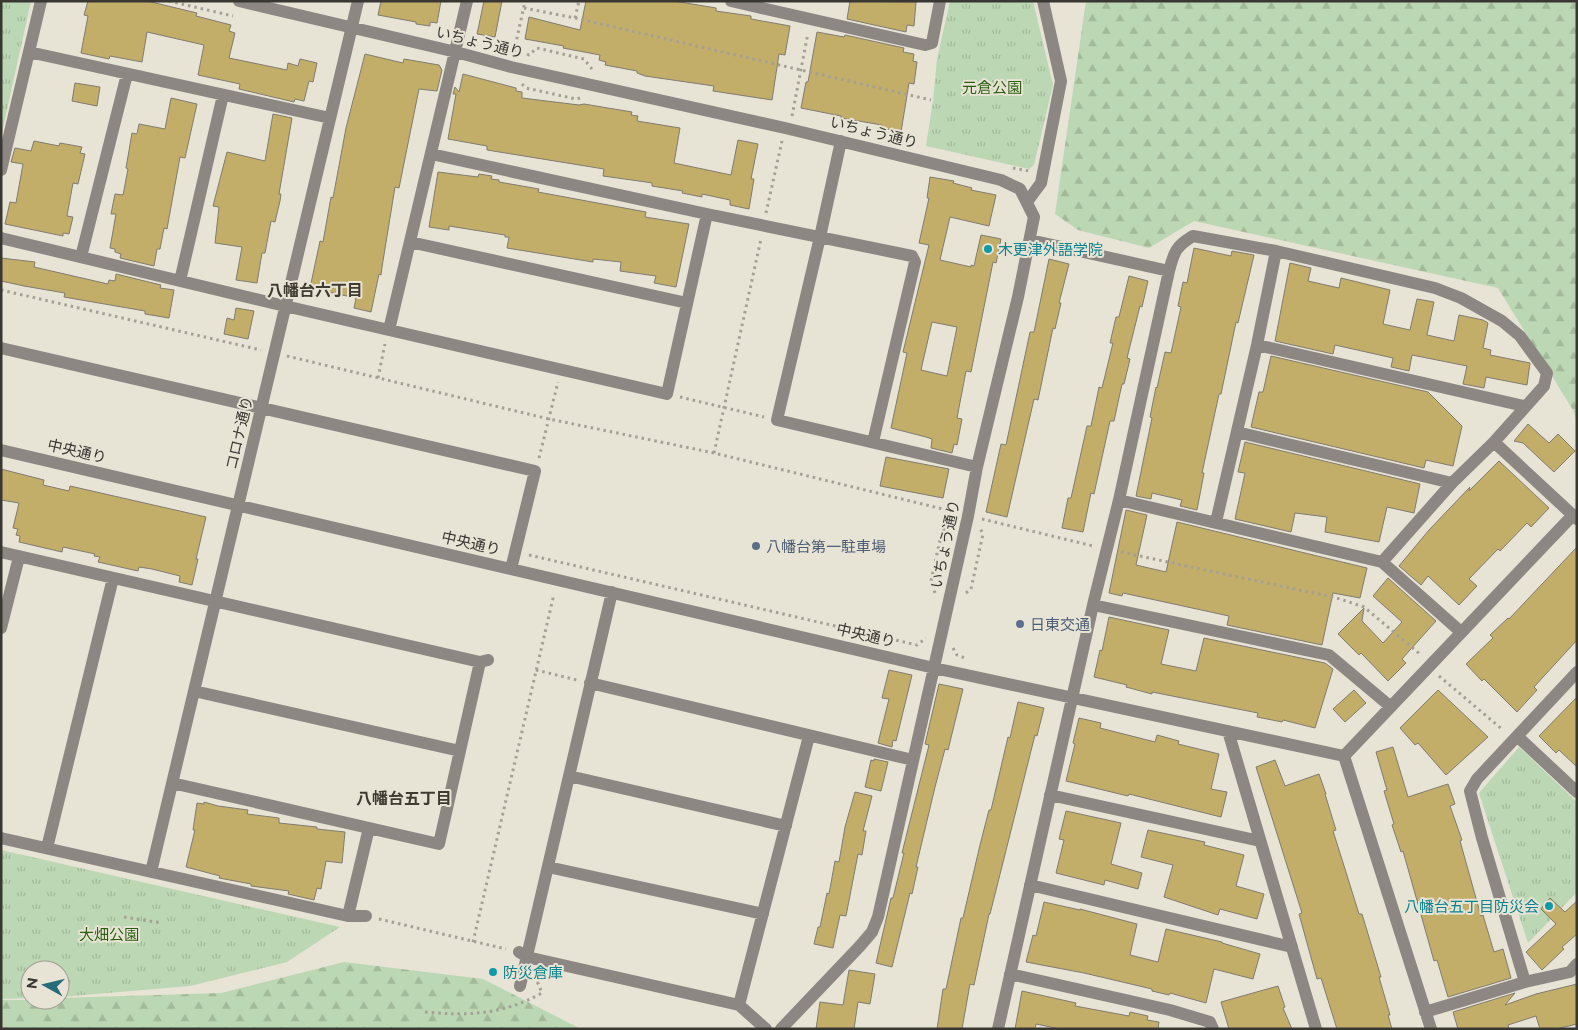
<svg xmlns="http://www.w3.org/2000/svg" width="1578" height="1030" viewBox="0 0 1578 1030" font-family="Montserrat,'Noto Sans JP',sans-serif">
  <style>
    .forest { fill: url(#forest-firs) }
    .park { fill: url(#park-tufts) }
    .building { fill: #c2ad69; stroke: #807c70; fill-rule: evenodd }
    .lines { fill: none; stroke-linecap: round; stroke-linejoin: round }
    .path { stroke: #a3a095; stroke-width: 3; stroke-dasharray: 2.5 4; stroke-linecap: butt }
    .minor { stroke: #8c8783; stroke-width: 12 }
    .culture-dot { fill: #0f9aa8; stroke: #e7e3d5; stroke-width: 2 }
    .service-dot { fill: #5c6f8a; stroke: #e7e3d5; stroke-width: 2 }
    .labels { text-anchor: middle; dominant-baseline: central; stroke-width: 4; stroke-linejoin: round; paint-order: stroke }
    .street-label { font-size: 15px; fill: #393732; stroke: #e7e3d5 }
    .park-label { font-size: 15px; fill: #2b5f11; stroke: #e7e3d5 }
    .culture-label { font-size: 15px; fill: #0d838f; stroke: #e7e3d5; text-anchor: start }
    .service-label { font-size: 15px; fill: #4e5e75; stroke: #e7e3d5; text-anchor: start }
    .neighbourhood-label { font-size: 16px; font-weight: bold; fill: #3f3b31; stroke: #e7e3d5 }
  </style>
  <defs>
    <pattern id="forest-firs" width="22" height="20" patternUnits="userSpaceOnUse" patternTransform="scale(1.25)"><rect width="22" height="20" fill="#bcd7b3"/><path d="M5 1l3.5 6h-7zM16 11l3.5 6h-7z" fill="#a2b99a"/></pattern>
    <pattern id="park-tufts" width="24" height="20" patternUnits="userSpaceOnUse" patternTransform="scale(1.25)"><rect width="24" height="20" fill="#bcd7b3"/><path d="M3 7l-1-3M5 7V3M7 7l1-3M15 17l-1-3M17 17v-4M19 17l1-3" fill="none" stroke="#a2b99a"/></pattern>
  </defs>
  <rect width="100%" height="100%" fill="#e7e3d5"/>
  <path class="forest" d="M1086,1H1577V421L1573,410L1498,288L1194,221L1149,248L1078,230L1055,214Z
    M344,962L483,979L581,1029H1V1000H60V998L221,993Z"/>
  <path class="park" d="M1,1H31L1,137Z
    M950,1H1033L1053,85L1034,165L1029,169L926,146L933,101L937,59Z
    M1519,747L1577,802V892L1528,943L1479,793Z
    M1,850L340,927L287,962L190,986L60,997V970H30V998L1,999Z"/>
  <path class="building" d="M88,1H147L197,13L196,16L231,25L229,31L235,33L229,58L287,70L288,63L298,66L300,59L317,63L313,82L309,81L304,101L295,99L294,102L239,89L240,84L198,75L204,45L147,32L142,62L110,56L109,59L81,53L88,16L84,15Z
    M381,1H441L437,23L430,22V26L416,24V22L378,15Z
    M484,1H502L495,37L477,34Z
    M586,1H674L716,8V11L751,16V19L790,26L785,55L779,54L772,100L713,91L714,86L645,76L637,73V71L605,65L606,62L599,60L600,55L563,48L564,46L525,39L529,17L580,30Z
    M850,1L916,2L914,26L907,25L906,32L847,19Z
    M817,32L844,37L845,35L904,48L903,52L914,54L913,61L917,62L914,84L909,83L901,132L882,128V125L841,118V116L801,108L806,82H808Z
    M365,54L403,63L404,59L439,65L442,70L437,91L419,89L399,188L395,187L382,267L381,275L379,274L371,312L354,308L356,298L310,288L320,241L323,242L331,197L333,198L346,128Z
    M463,74L516,88V91L522,92V98L579,105L584,104L632,112L631,115L638,116L637,121L680,128L674,163L731,175L738,140L758,144L751,179H754L749,209L730,205V200L702,194V197L682,193L683,191L652,186V183L646,182L603,176L604,169L487,150V146L448,139L456,94H453L455,87L459,92Z
    M75,83L100,87L97,106L72,101Z
    M171,98L197,104L185,158L180,157L167,229L164,228L160,249H157L154,266L120,258L121,254L115,252V249L110,248L116,214H111L115,194L123,195L128,169L126,168L132,133L137,134L139,124L165,129Z
    M273,114L292,118L279,194H281L280,201L275,222L271,221L265,253H262L257,283L236,280L242,247L215,243L219,207L213,206L227,152L265,161Z
    M34,141L59,146L60,143L82,147L80,153L85,154L78,184L73,183L67,216L73,217L69,234L63,233V236L5,224L10,202L16,203L23,164L11,162L15,148L31,151Z
    M438,172L478,177L479,174L492,176L491,179L499,180V182L539,189L538,192L646,212L645,217L689,224L676,287L654,283L656,276L620,271L621,262L593,259V262L507,248L509,237H505V235L449,226V230L429,227Z
    M930,177L954,181L953,183L972,188L971,190L996,195L989,226L950,217L940,260L971,267V265L974,266L981,235L1001,239L996,263L993,262L971,372L966,371L957,418L962,419L957,445L954,444L952,453L931,448L932,439L926,437L891,428L907,353L903,352L929,245L919,243L929,198H927ZM932,322L957,327L947,376L921,370Z
    M1194,248L1231,256L1232,251L1254,255L1238,323L1236,322L1221,394H1219L1202,473H1204L1197,510L1180,506L1182,500L1152,493L1151,499L1136,496L1152,418L1150,417L1156,387L1157,388L1165,352L1171,353L1181,307L1178,306L1183,282L1187,283Z
    M1,258L35,262L34,267L108,284L109,280L115,281L116,274L161,285L160,288L174,290L169,318L145,314V311L64,297L65,293L24,286L1,281Z
    M1049,259L1069,264L1059,303H1061L1055,329L1053,328L1038,400L1034,399L1007,517L986,512L1001,444L1006,445L1030,332H1034Z
    M1290,263L1311,268L1308,281L1339,288L1341,278L1390,290L1383,324L1410,330L1417,299L1434,302L1427,335L1454,341L1459,315L1483,320L1488,323L1483,348L1491,350L1490,355L1530,363L1527,385L1486,377L1484,388L1463,384L1467,366L1412,355L1409,371L1391,367L1393,358L1335,345L1333,354L1275,341Z
    M1129,276L1148,281L1142,307L1140,306L1127,358L1130,359L1124,384H1122L1114,421H1110L1094,494L1091,493L1083,532L1062,528L1068,498H1071L1087,426H1091L1099,387L1102,388L1113,343H1110L1116,317H1119Z
    M236,308L254,311L248,339L224,334L227,318L234,320Z
    M1271,356L1428,392L1462,426L1453,466L1426,460L1424,468L1251,427L1259,392H1263Z
    M1528,424L1549,443L1558,434L1575,451L1554,472L1523,443L1514,441Z
    M1245,442L1420,484L1414,513L1387,507L1379,542L1325,532L1327,517L1295,513L1291,532L1235,519L1245,473L1238,472Z
    M886,457L949,469L943,498L880,486Z
    M1499,461L1549,508L1531,527L1527,523L1500,551L1498,549L1469,579L1477,586L1459,605L1428,576L1421,585L1399,566L1429,530L1470,487L1469,491Z
    M1,469L44,480L43,485L69,491L70,486L206,517L196,559H198L192,585L179,582L180,576L152,569L139,567L138,571L98,562L100,557L94,556L95,554L63,547L62,552L19,542L20,536L16,535L18,529L13,528L19,503L1,500Z
    M1126,510L1147,515L1136,565L1166,572L1177,522L1367,568L1360,598L1333,593L1322,645L1227,625L1229,616L1123,593L1122,596L1109,593Z
    M1577,547V640L1534,687L1537,690L1517,712L1484,679L1482,681L1466,664L1493,638L1490,635L1508,618L1509,619Z
    M1388,578L1436,621L1402,659L1406,663L1388,681L1361,653L1359,655L1338,634L1364,608L1362,621L1383,643L1402,622L1373,596Z
    M1109,617L1169,630L1161,664L1196,671L1204,638L1325,663L1333,669L1315,728L1283,720L1282,722L1257,717L1258,713L1152,692V694L1126,687L1127,685L1094,677L1100,650L1102,651Z
    M889,670L912,675L896,741L893,740L892,747L878,743L889,699L882,698Z
    M939,684L963,689L948,750L945,749L935,787L916,867H918L912,894L910,893L892,967L876,963L891,898H893L904,853H902L929,745L925,744Z
    M1354,690L1366,703L1345,722L1333,709Z
    M1438,690L1488,737L1446,775L1418,743L1415,745L1400,728Z
    M1577,697V767L1559,750L1556,753L1539,736Z
    M1018,702L1044,708L1037,736L1035,735L990,914H989L974,985L970,984L962,1029H937L943,989H946L961,918H963L980,845L989,810H991L1008,737L1010,738Z
    M1079,718L1101,723L1100,728L1155,742L1157,735L1179,741L1178,744L1219,754L1211,789L1227,792L1221,817L1129,794L1128,796L1066,781L1075,744L1073,743Z
    M1393,747L1408,797L1448,784L1455,804L1450,806L1462,840L1460,841L1481,916L1483,915L1494,952L1503,949L1511,978L1448,997L1437,960L1434,961L1403,851L1401,852L1392,825L1394,824L1384,791L1387,790L1376,752Z
    M874,759L888,762L881,791L865,787L871,760L874,761Z
    M1275,760L1285,786L1319,774L1326,794H1325L1336,830L1333,831L1345,869L1359,914H1362L1381,977H1379L1390,1015H1388L1392,1029H1337L1321,978L1317,979L1299,914L1302,913L1256,767Z
    M855,792L872,796L863,831H866L862,855L858,854L846,916L840,915L833,948L814,944L818,927H820L827,893L829,894L835,861L839,862L845,827Z
    M204,802L218,806L248,810L247,814L279,818V823L317,827V829L345,832L342,863L326,861L321,889L317,888L314,900L288,894L289,891L251,886V884L219,878L220,876L186,867L195,830H193L197,803L204,804Z
    M1066,811L1121,823L1111,864L1142,873L1138,889L1105,880L1104,885L1056,873L1064,840L1059,839Z
    M1148,830L1205,842L1204,845L1244,855L1236,886L1264,894L1257,919L1220,909L1218,915L1164,897L1173,865L1141,857Z
    M1550,898L1565,912L1577,901V934L1562,947L1564,949L1542,970L1526,952L1556,924L1541,909Z
    M1044,902L1080,910V909L1137,924L1130,955L1158,962L1166,929L1222,942V943L1260,954L1253,979L1214,969L1206,1003L1170,993L1169,995L1152,991V989L1084,973L1026,962L1033,935L1036,936Z
    M849,970L875,974L870,1004L858,1002L854,1029H816L820,1002L843,1005Z
    M1577,984V1024L1556,1029H1540L1536,1016L1508,1025L1509,1029H1458L1453,1012L1515,993L1505,1005L1536,994Z
    M1278,986L1285,1007L1283,1008L1292,1029H1229L1221,1002Z
    M1022,991L1076,1003L1075,1006L1129,1016L1130,1012L1148,1016L1147,1020L1159,1022L1158,1029H1060L1036,1024L1035,1029H1015Z"/>
  <g class="lines">
    <path class="path" d="M169,1L233,16
      M524,8L575,18L931,100
      M575,18L579,1
      M514,52L525,1
      M527,54L529,55L537,48L584,59L592,69
      M522,84L526,88L576,99L580,98
      M792,116L808,33
      M1013,168L1029,171
      M766,213L782,141
      M1,290L261,350
      M287,356L549,419L714,453L955,512
      M378,378L385,344
      M680,397L764,417
      M714,453L761,239
      M539,458L558,382
      M982,519L1093,546
      M1121,552L1337,598L1364,607L1421,655
      M529,555L917,645L926,638
      M935,593L931,581L942,531L951,523
      M966,593L971,589L983,534L980,528
      M953,648L957,655L965,658
      M536,670L577,680
      M1439,676L1503,730
      M124,917L162,923
      M379,919L506,949
      M473,942L554,594
      M425,1012C468,1016 502,1015 542,993L537,981"/>
    <path class="minor" d="M239,1L456,52L511,67L785,128L1001,180L1020,189L1034,217L1018,297L977,467L968,516L878,917L872,932L860,946L781,1029
      M731,1L925,45L932,43L940,1
      M29,52L330,118
      M841,141L820,237L777,420L977,467
      M431,154L707,214L912,256L915,262L873,442
      M1,170L41,1
      M1027,202L1041,183L1061,81L1043,1
      M1,238L285,306L667,394L707,214
      M1030,240L1169,271
      M410,242L687,303
      M81,257L127,74
      M180,281L223,95
      M389,330L467,1
      M1257,345L1524,406
      M1,348L535,471L511,569
      M1237,432L1452,483
      M1494,442L1577,519
      M1,450L934,668L1344,756
      M1119,500L1382,562L1461,632
      M1216,522L1257,345L1276,251
      M1,552L480,662L488,660
      M1093,605L1329,655L1391,707
      M1,628L19,557
      M590,683L913,760
      M194,691L460,751
      M1228,731L1316,1029
      M1517,736L1577,792
      M1344,756L1573,515
      M1344,756L1431,1029
      M569,776L786,826
      M172,783L439,844L480,662
      M1050,795L1260,841
      M1,838L348,916H366
      M47,848L113,578
      M548,867L763,914
      M151,872L358,1
      M1030,885L1292,947
      M348,916L369,828
      M519,952L527,957L739,1005L766,1029
      M1010,974L1170,1010L1210,1022L1213,1029
      M1525,982L1482,838L1470,791L1477,779L1577,672
      M520,986L612,592
      M739,1005L809,736
      M1425,1012L1525,982L1570,972L1577,964
      M998,1029L1093,605L1119,500L1169,271C1174,252 1176,246 1193,236L1276,251L1435,288L1461,298L1502,321L1520,336L1547,373L1544,386L1494,442L1452,483L1382,562"/>
  </g>
  <g class="culture-dot">
    <circle cx="988" cy="249" r="5"/>
    <circle cx="1549" cy="906" r="5"/>
    <circle cx="493" cy="972" r="5"/>
  </g>
  <g class="service-dot">
    <circle cx="756" cy="546" r="5"/>
    <circle cx="1020" cy="624" r="5"/>
  </g>
  <g class="labels">
    <g class="street-label">
      <text transform="translate(480 42) rotate(14)">いちょう通り</text>
      <text transform="translate(874 132) rotate(14)">いちょう通り</text>
      <text transform="translate(239 433) rotate(-77)">コロナ通り</text>
      <text transform="translate(77 451) rotate(13)">中央通り</text>
      <text transform="translate(471 543) rotate(13)">中央通り</text>
      <text transform="translate(945 544) rotate(-78)">いちょう通り</text>
      <text transform="translate(866 635) rotate(13)">中央通り</text>
    </g>
    <g class="park-label">
      <text x="992" y="87">元倉公園</text>
      <text x="109" y="934">大畑公園</text>
    </g>
    <g class="culture-label">
      <text x="998" y="249">木更津外語学院</text>
      <text x="1539" y="906" text-anchor="end">八幡台五丁目防災会</text>
      <text x="503" y="972">防災倉庫</text>
    </g>
    <g class="service-label">
      <text x="766" y="546">八幡台第一駐車場</text>
      <text x="1030" y="624">日東交通</text>
    </g>
    <g class="neighbourhood-label">
      <text x="315" y="290">八幡台六丁目</text>
      <text x="404" y="798">八幡台五丁目</text>
    </g>
  </g>
  <rect width="1578" height="1030" fill="none" stroke="#393732" stroke-width="5"/>
  <g transform="translate(45 985) rotate(278)"><circle r="24" fill="#e7e3d5" stroke="#a19e94"/>
  <path d="M0-4L9 19L0 12L-9 19Z" fill="#266c7a"/>
  <text y="-8" font-size="14" font-weight="bold" text-anchor="middle" fill="#393732">N</text>
  </g>
</svg>
